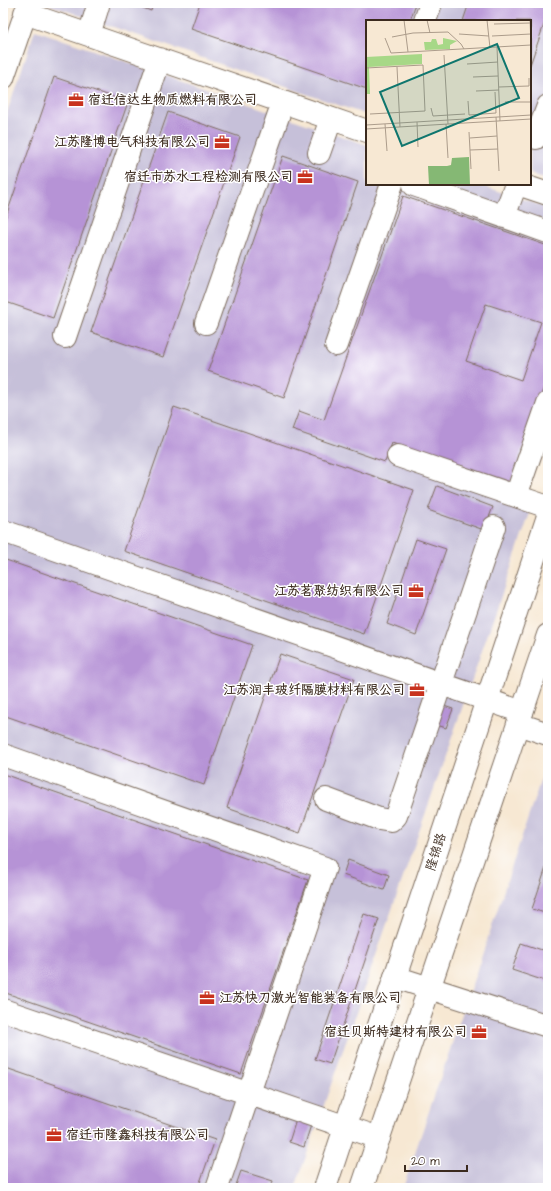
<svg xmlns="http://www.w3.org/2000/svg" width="551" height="1191" viewBox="0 0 551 1191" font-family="'Architects Daughter','LXGW WenKai TC',sans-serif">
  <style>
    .industrial { fill: #c6c0d9 }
    .building { fill: #b693d6; fill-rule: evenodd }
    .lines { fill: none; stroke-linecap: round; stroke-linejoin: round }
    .minor-casing { stroke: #7d6c5d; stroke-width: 24 }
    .major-casing { stroke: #7d6c5d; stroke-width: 24 }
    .minor { stroke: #fff; stroke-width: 22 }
    .major { stroke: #fff; stroke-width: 22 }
    .labels { text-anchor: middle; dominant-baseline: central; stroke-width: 3; stroke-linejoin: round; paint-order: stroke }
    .poi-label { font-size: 13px; font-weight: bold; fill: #3b2a1e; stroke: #fff; text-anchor: end }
    .street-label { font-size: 13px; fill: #3b2a1e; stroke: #fff }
    .inset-road { fill: none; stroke: #ac9c8b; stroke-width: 1 }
    .view { fill: #0f766e; fill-opacity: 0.15; stroke: #0f766e; stroke-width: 2 }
    .inset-edge { fill: none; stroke: #3b2a1e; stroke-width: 2 }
  </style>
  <rect width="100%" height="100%" fill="#fff"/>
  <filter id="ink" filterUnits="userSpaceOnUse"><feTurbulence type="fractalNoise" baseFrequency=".025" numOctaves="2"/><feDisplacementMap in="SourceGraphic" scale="8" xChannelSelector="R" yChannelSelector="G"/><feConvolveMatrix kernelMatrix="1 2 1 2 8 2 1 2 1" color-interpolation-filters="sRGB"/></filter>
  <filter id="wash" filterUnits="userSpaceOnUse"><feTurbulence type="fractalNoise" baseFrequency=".012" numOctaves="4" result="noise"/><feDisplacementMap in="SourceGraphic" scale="16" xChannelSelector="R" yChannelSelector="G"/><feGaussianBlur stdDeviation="0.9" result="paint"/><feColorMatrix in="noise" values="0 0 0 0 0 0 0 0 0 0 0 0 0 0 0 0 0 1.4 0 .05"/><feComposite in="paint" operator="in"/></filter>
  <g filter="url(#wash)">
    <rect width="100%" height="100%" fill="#f7e8d3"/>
    <path class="industrial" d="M44,3H548V180L530,173V21H367V115Z
      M35,30L367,145V184H478L548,208V427L520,509L530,513L295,1188H3V124Z
      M548,758V1188H403L495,917Z"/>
    <g id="blocks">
      <path class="building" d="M130,3H153L151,11Z
        M200,3H416L410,21H367V89L191,29Z
        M469,3H548V13L530,65V21H463Z
        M54,77L128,102L53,318L3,301V225Z
        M168,112L240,137L163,357L91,332Z
        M283,156L358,182L284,398L208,371Z
        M403,196L548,246V375L510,484L392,443L385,462L292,430L299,411L324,420ZM486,304L541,322L521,380L466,361Z
        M174,407L414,490L364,634L124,551Z
        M437,486L493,507L484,530L428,510Z
        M416,539L446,549L416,635L387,624Z
        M3,559L252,645L204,785L3,715Z
        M280,654L354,679L300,833L227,808Z
        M438,704L453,709L446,728L431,723Z
        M3,774L308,880L241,1074L3,992Z
        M348,860L389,875L384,890L343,875Z
        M548,862V914L532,909Z
        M364,914L379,919L330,1064L315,1059Z
        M521,943L548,952V982L512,970Z
        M3,1067L215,1140L198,1188H3Z
        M296,1120L311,1125L304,1147L289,1142Z
        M241,1171L273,1181L271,1188H235Z"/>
    </g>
  </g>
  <g filter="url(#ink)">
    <use href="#blocks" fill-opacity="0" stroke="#7d6c5d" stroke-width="1"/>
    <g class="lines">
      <g class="minor-casing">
        <path id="minor" d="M25,13L367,131
          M425,21L431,3
          M89,35L98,6
          M3,78L29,3
          M536,138L548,106
          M319,153L331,119
          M518,184L548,194
          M414,185L548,232
          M504,217L516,184
          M206,323L283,102
          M65,337L160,59
          M336,345L392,184
          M398,456L548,507
          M516,496L548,403
          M3,531L522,712
          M518,724L548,734
          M3,755L325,868L217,1188
          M326,799L379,819L391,821L396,816L494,527
          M395,977L548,1026
          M3,1010L379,1138"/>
      </g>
      <g class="major-casing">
        <path id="major" d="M325,1188L548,516
          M362,1188L548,635"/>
      </g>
      <use href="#minor" class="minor"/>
      <use href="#major" class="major"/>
    </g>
  </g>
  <defs>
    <g id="office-bare" transform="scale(1.2)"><path d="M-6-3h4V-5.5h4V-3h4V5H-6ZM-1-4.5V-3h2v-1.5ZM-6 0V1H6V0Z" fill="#c8321e" stroke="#fff" stroke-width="2.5" paint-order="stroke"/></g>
  </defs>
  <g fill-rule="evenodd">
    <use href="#office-bare" x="76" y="100"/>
    <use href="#office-bare" x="222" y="142"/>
    <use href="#office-bare" x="305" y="177"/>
    <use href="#office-bare" x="416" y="591"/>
    <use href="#office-bare" x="417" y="690"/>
    <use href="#office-bare" x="207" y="998"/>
    <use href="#office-bare" x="479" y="1032"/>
    <use href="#office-bare" x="54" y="1135"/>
  </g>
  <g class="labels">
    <g class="poi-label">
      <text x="88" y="100" text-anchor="start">宿迁信达生物质燃料有限公司</text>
      <text x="210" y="142">江苏隆博电气科技有限公司</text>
      <text x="293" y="177">宿迁市苏水工程检测有限公司</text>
      <text x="404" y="591">江苏茗聚纺织有限公司</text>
      <text x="405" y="690">江苏润丰玻纤隔膜材料有限公司</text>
      <text x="219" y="998" text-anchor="start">江苏快刀激光智能装备有限公司</text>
      <text x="467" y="1032">宿迁贝斯特建材有限公司</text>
      <text x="66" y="1135" text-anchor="start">宿迁市隆鑫科技有限公司</text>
    </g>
    <g class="street-label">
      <text transform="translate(436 852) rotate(-72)">隆锦路</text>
    </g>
  </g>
  <g transform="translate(366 20)">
    <rect width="165" height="165" fill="#f7e8d3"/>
    <path d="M77,18L91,21L84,25V29L59,30L58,22H65L66,19H70L72,25L77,24ZM56,34V44L3,47L4,74H0V37Z" fill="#a7d887"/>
    <path d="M103,137L104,165H63L62,146H81L85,145L86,138Z" fill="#85b874"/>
    <path class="inset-road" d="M38,0L42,32M61,0L64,13M121,0L124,28M164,0L165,26M128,4L165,3M93,14L123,16M126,16L165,14M26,17L47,13L82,12L95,24L98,29M19,18L25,33L165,25M131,27L134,101M78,35L82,104M101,44L132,42M31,47L34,107M0,48L57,45L59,91L4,94M107,57L132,56M133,67L163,66V58M110,71L133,70M102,81L103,95M139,82H165M65,88L67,96L99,94M103,95L130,93L129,72M130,97L133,151M51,102L52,127M19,104L21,131M80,104L82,138M0,105L165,95M0,109L165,99M103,112L105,149M104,118L131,116M104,130L132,129"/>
    <path class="view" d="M131,24L153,78L36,126L14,72Z"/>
    <rect width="165" height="165" class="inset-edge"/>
  </g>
  <rect width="551" height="1191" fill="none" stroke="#fff" stroke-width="16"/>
  <path d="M405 1165v6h62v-6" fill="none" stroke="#3b2a1e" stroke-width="2"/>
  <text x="411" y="1165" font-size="12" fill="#3b2a1e" stroke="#ffffff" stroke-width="3" paint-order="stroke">20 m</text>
</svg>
